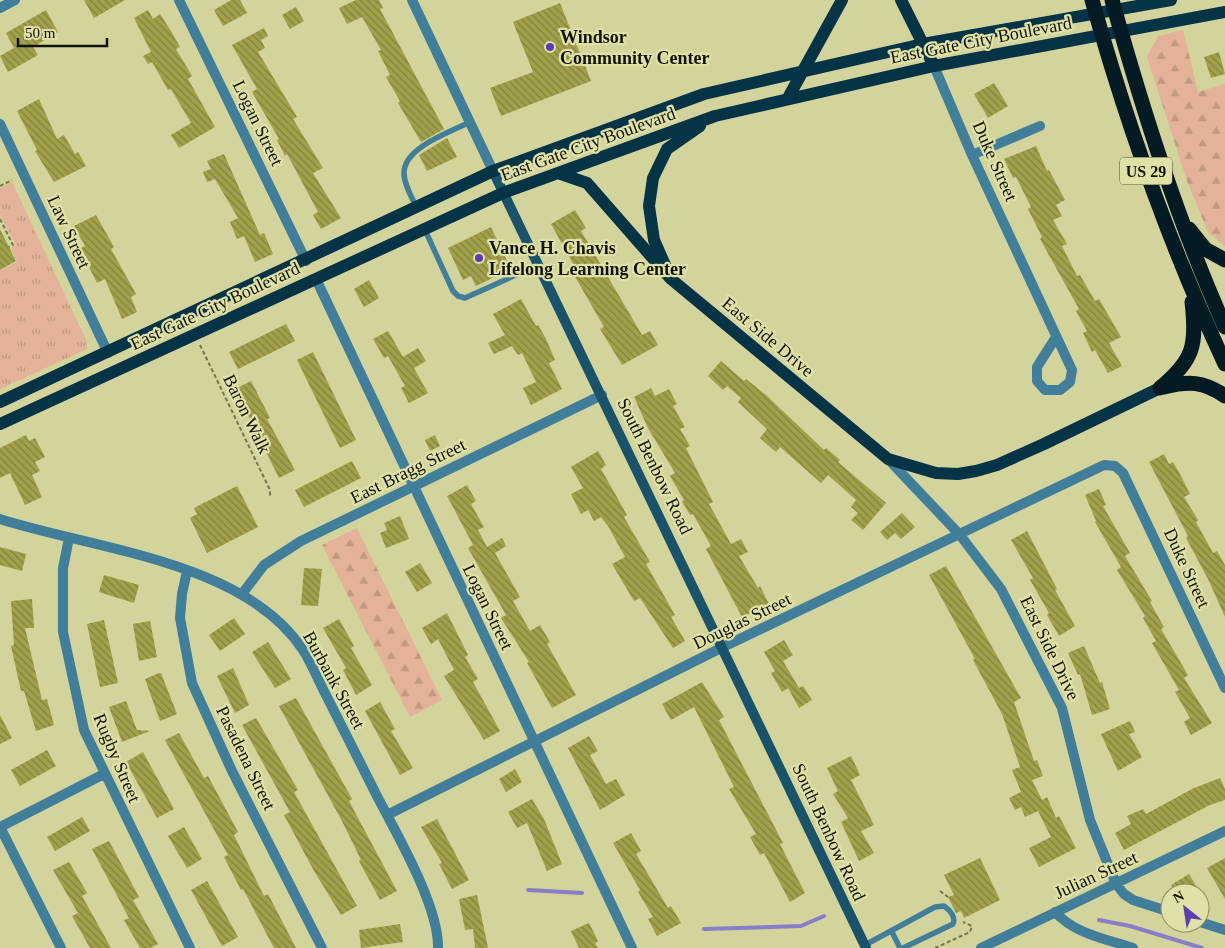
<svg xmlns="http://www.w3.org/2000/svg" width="1225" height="948" viewBox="0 0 1225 948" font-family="'Times New Roman',serif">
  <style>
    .grass { fill: url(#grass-tufts) }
    .forest { fill: url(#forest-firs) }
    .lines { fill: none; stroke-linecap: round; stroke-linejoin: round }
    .stream { stroke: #887dc7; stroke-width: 4 }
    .building { fill: url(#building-back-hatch) }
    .path { stroke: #767751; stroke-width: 2; stroke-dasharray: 4 2.5; stroke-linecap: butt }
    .service { stroke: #417e9a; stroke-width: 5.5 }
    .minor { stroke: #417e9a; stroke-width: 10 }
    .tertiary { stroke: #417e9a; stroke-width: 10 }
    .secondary { stroke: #1a526a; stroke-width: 10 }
    .primary { stroke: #043446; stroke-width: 12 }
    .motorway { stroke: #051b24; stroke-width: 15 }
    .poi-dot { fill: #5b3cb4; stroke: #dfe1a7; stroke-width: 2 }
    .labels { text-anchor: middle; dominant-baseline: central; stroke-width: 4.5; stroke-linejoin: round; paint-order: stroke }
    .shield { fill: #dfe1a7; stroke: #505032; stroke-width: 1 }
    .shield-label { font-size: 16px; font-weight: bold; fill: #121200 }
    .poi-label { font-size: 18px; font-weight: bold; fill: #121200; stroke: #dfe1a7; text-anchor: start }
    .street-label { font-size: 18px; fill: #121200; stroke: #dfe1a7 }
  </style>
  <defs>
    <pattern id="grass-tufts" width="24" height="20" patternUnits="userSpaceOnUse" patternTransform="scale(1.25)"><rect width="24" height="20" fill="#e3b298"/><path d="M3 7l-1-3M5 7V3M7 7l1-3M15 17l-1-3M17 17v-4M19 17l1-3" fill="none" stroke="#c29881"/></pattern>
    <pattern id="forest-firs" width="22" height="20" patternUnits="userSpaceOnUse" patternTransform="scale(1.25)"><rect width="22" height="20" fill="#e3b298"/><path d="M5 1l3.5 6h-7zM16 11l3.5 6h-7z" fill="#c29881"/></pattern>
    <pattern id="building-back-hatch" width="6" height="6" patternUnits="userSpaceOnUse" patternTransform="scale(1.25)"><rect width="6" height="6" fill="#a1a14b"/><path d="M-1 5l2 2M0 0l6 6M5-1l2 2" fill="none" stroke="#82823c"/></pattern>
  </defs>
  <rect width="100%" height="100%" fill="#d2d49b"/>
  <path class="grass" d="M12,182L87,342V349L0,389V271L17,262L11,248L16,245L0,215V188Z"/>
  <path class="forest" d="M1183,30L1198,92L1225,84V246L1208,232L1187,181L1147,57L1158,36Z
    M357,528L442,700L410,717L322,545Z"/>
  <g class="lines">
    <path class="stream" d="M528,890L582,893
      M1099,920L1130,926L1202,948
      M704,929L801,926L824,916"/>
  </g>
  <path class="building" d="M84,0H125L94,18Z
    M231,0H240L247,13L223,26L214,10Z
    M356,0H379L383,8L380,9L444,129L421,142L398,103L400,101L386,77L390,75L378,51L381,50L362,17L347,24L339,8Z
    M560,3L591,81L501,116L490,88L533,72L513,22Z
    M296,7L304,21L290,29L282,15Z
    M46,10L58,32L33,47L38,55L8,72L0,56L14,48L6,33Z
    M148,10L153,19L160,14L171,31L180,47L176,49L192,76L188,79L215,127L179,148L171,135L191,123L171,89L168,90L152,62L148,64L143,56L151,52L134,18Z
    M264,28L268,36L261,40L265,48L258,52L297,117L293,119L323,168L313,173L341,218L321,229L313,215L318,212L287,154L285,156L277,140L279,139L252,92L257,89L232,45Z
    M1219,52L1225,74L1211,78L1204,57Z
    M994,83L1008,106L988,118L974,94Z
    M39,99L57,139L64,135L75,154L78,152L86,166L54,182L35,151L37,150L17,111Z
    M447,138L457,157L427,171L419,155Z
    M1036,146L1047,171L1049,170L1065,200L1056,205L1062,216L1053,220L1067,244L1062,246L1077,276L1080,275L1095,301L1099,299L1121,337L1109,343L1122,366L1108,373L1095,350L1092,352L1083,333L1087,331L1076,311L1079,309L1040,239L1042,237L1028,209L1031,207L1016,177L1013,178L1004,159Z
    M224,154L260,235L264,233L273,254L255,262L244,236L237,239L230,222L238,218L215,179L207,182L203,172L211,169L207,161Z
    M575,210L586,228L581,231L642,335L650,331L658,345L622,365L600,329L604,327L574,275L578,273L551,224Z
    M96,215L114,247L111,249L136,294L131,297L137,312L122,319L105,279L97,283L89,267L91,265L81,248L85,246L74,226Z
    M491,227L511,269L476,286L471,276L463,280L448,248Z
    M0,229L16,261L0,270Z
    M369,280L379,298L364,307L354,289Z
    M521,299L536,326L538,325L546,339L555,360L549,363L562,389L531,405L523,388L536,382L522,353L518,355L512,346L494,354L488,343L505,335L493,314Z
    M286,324L295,341L238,369L229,352Z
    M388,331L403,357L418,348L426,361L414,368L428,393L409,403L401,388L405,386L388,356L384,358L373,339Z
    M313,352L356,440L340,448L297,360Z
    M721,361L744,381L746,379L766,395L824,450L826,448L840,460L838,462L886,503L863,530L851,520L858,513L851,507L856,500L828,475L821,483L780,447L776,452L760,438L767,429L738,402L741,398L727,386L723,390L708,376Z
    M251,381L270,418L267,419L295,470L279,478L235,389Z
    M651,388L655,396L669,389L677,404L673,406L685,427L680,429L690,446L686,448L713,502L709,504L731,544L741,539L748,552L739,556L758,588L760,586L769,604L742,617L706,549L711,546L693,514L690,515L682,501L684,500L670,476L675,473L648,428L634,397Z
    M26,435L29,441L35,438L45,457L35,462L40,471L32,475L42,497L25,505L10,473L0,478V448Z
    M435,435L440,446L430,451L425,440Z
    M598,451L606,465L601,469L627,515L624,517L650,562L646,564L675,615L671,617L685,641L673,648L640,598L634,601L612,564L625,557L608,526L601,517L594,521L588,510L581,514L571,494L583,488L571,467Z
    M1164,454L1169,464L1173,462L1180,474L1190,494L1184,497L1198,520L1196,522L1213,553L1217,551L1225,565V617L1208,579L1186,538L1188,536L1149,462Z
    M352,461L361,478L304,507L295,490Z
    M467,485L476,501L471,504L484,527L478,530L487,547L502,538L506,546L495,553L520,597L513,601L530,631L540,625L550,642L547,644L576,695L552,708L527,663L529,662L501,618L506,615L468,548L473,545L447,496Z
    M237,486L258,527L207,553L190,518L197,514L194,508Z
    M1099,489L1106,505L1103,506L1130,553L1125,556L1152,601L1150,602L1164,627L1161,629L1188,675L1184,678L1212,723L1191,735L1184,722L1190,718L1175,692L1179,690L1152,643L1156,641L1143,618L1145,616L1117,570L1121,567L1095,522L1096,521L1085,495Z
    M902,513L915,527L901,539L895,533L887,540L880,532Z
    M400,516L409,539L386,548L380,533L387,530L384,523Z
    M1027,531L1057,589L1055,590L1075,626L1059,636L1047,615L1049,613L1030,580L1033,578L1011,540Z
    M0,547L26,554L22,571L0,565Z
    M420,563L432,583L417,592L405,572Z
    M946,566L1021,698L1014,702L1034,761L1037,760L1043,776L1032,780L1042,800L1047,797L1056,818L1059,816L1076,848L1039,867L1029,848L1051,837L1038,811L1025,817L1021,807L1015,810L1009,798L1021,792L1012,770L1020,767L1002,714L973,660L975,659L929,575Z
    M304,568L322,569L318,606L301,605Z
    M104,575L139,585L134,603L99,592Z
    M32,599L34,628H25L42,700L47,699L54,725L36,731L24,691H21L11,646L14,645L11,601Z
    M447,613L468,655L465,657L478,679L473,682L500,731L484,740L444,676L454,670L438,639L431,644L422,628Z
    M234,618L245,634L220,651L209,635Z
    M339,619L354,646L351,648L372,685L356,695L343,670L346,668L323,628Z
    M104,620L118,683L100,687L87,624Z
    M150,621L157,657L139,661L133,624Z
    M784,640L793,655L783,661L799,688L803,686L812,700L799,708L788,688L782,692L771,673L775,671L764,652Z
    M268,642L291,679L275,688L252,652Z
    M1084,646L1100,683L1102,682L1110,709L1092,715L1080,674L1078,675L1068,653Z
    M233,668L249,705L235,713L217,676Z
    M159,673H161L177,714L160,721L145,679Z
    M702,682L724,717L719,720L783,843L780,844L805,893L790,902L764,853L760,855L750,837L756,834L729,789L734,787L694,707L671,720L662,704Z
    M296,698L352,799L349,801L397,891L380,900L359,861L361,860L342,821L279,706Z
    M126,701L137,730L150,731L122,742L109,707Z
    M380,702L395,729L391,731L413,768L400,775L365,711Z
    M0,715L12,738L0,744Z
    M256,718L298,790L294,792L357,906L341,915L314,871L284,815L290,812L242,725Z
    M1130,721L1135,732L1129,734L1142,757L1118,771L1101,734Z
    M179,733L204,778L208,776L238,832L234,835L264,896L268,894L296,948H274L243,889L241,890L224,857L228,855L165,740Z
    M589,736L598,751L590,755L606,784L616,779L625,795L600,810L568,748Z
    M47,750L56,766L20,786L11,770Z
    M143,752L174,809L157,818L126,762Z
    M851,756L860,775L851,780L874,825L861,831L874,853L859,861L841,822L848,818L833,794L838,791L827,768Z
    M515,769L522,782L506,792L499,779Z
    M1220,778L1225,789V800L1210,805L1124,850L1115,833L1131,824L1127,816L1143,809L1146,814L1194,788Z
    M532,799L544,819L562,864L547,871L527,823L517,828L508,812Z
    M82,817L90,831L55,851L47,837Z
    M437,819L469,880L452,889L439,864L442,863L421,827Z
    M184,827L202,859L187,868L168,836Z
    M631,833L641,851L636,854L668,908L671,906L681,923L657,936L648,919L653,917L638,892L640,890L613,843Z
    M109,841L139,897L133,900L158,944L150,948H140L124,920L129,918L92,849Z
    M980,858L1000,900L964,918L961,911L956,913L948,897L954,895L944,875Z
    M1225,858V899L1207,868Z
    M69,862L87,893L82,896L111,948H90L72,916L78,913L53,870Z
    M1189,874L1198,889L1191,893H1176L1171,885Z
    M207,881L238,937L222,946L191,890Z
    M477,895L488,948H475L473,929L465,930L459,899Z
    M589,923L598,941L595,943L598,948H579L571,931Z
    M400,924L403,942L361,948L359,930Z"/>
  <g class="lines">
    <path class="path" d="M0,186L12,180
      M0,219L13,245L9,247
      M200,345L270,490V496
      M940,891L948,897
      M935,948L970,932L972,926L963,922"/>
    <path class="service" d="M416,206C411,196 404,184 404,173C404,147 451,132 470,122
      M425,230L453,291L458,296L465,298L538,265
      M892,932L900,948
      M865,945L935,907L944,906C950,910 956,917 953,924L903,948"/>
    <path class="minor" d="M179,0L306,261
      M934,66L972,155L1072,370L1070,382L1060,390H1045L1037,381V367L1056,337
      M0,124L108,353
      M972,155L1040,126
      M316,279L632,948
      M888,459L960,535L1001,589L1062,708L1090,820L1116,884L1124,894L1133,900L1170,912
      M0,519C93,549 245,561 303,650C312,664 319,682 327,697C344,731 361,764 378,798C398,836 439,907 438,948
      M69,538L63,568V632L84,730L190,948
      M187,571L182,594L180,618L192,683L232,771L322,948
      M242,594L264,565L301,541L602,395
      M387,815L723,647L1104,465L1115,466L1123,473L1225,688
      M0,827L61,948
      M0,827L104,774
      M1055,912C1075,934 1106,939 1133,948
      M1200,922L1225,930
      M981,948L1225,831"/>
    <path class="tertiary" d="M412,0L493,171
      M0,8L15,0"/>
    <path class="secondary" d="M493,171L866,948"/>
    <path class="primary" d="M901,0L934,66
      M788,98L842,0
      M558,173L587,183L671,279L888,459L936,473L958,474L976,471L997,465L1044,444L1160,388
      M665,265L654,240L649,206L653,178L667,149L700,126
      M0,402L493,171L704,94L923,44L1171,0
      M0,424L503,193L715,116L934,66L1225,12"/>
    <path class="motorway" d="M1092,0C1127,125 1170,246 1225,364
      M1112,0C1143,111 1178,222 1225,327
      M1189,229L1205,249L1225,260
      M1164,387C1189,381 1203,381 1225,396
      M1160,388C1194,360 1197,345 1192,302"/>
  </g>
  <g class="poi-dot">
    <circle cx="550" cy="47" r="5"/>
    <circle cx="479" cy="258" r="5"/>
  </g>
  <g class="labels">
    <rect class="shield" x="1120" y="157.5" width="52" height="27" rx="4"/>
    <g class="shield-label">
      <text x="1146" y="171">US 29</text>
    </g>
    <g class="poi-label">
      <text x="560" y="37">Windsor<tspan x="560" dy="21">Community Center</tspan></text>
      <text x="489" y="248">Vance H. Chavis<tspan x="489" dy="21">Lifelong Learning Center</tspan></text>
    </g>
    <g class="street-label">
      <text transform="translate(981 40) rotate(-11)">East Gate City Boulevard</text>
      <text transform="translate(258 123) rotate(64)">Logan Street</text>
      <text transform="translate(588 144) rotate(-20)">East Gate City Boulevard</text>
      <text transform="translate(995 161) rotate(66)">Duke Street</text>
      <text transform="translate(69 232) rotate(65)">Law Street</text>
      <text transform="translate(215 306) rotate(-25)">East Gate City Boulevard</text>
      <text transform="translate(768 337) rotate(40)">East Side Drive</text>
      <text transform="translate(247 414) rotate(64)">Baron Walk</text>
      <text transform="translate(655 466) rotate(64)">South Benbow Road</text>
      <text transform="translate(408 471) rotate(-26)">East Bragg Street</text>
      <text transform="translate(1187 568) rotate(65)">Duke Street</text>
      <text transform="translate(488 607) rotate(64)">Logan Street</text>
      <text transform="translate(742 621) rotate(-26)">Douglas Street</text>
      <text transform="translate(1050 648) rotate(64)">East Side Drive</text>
      <text transform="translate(334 680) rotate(61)">Burbank Street</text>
      <text transform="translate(117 758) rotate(67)">Rugby Street</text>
      <text transform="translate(246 758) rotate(64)">Pasadena Street</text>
      <text transform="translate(829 832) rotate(65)">South Benbow Road</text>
      <text transform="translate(1096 875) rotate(-25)">Julian Street</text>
    </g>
  </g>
  <g transform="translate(1185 908) rotate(330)"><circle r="24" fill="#dfe1a7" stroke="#8d8e64"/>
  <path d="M0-4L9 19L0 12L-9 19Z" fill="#5b3cb4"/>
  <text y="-8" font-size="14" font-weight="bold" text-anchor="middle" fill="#121200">N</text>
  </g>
  <path d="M18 38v8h89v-8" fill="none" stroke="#121200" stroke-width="2.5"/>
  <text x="25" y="38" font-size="15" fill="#121200" stroke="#dfe1a7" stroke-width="4" paint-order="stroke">50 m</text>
</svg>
